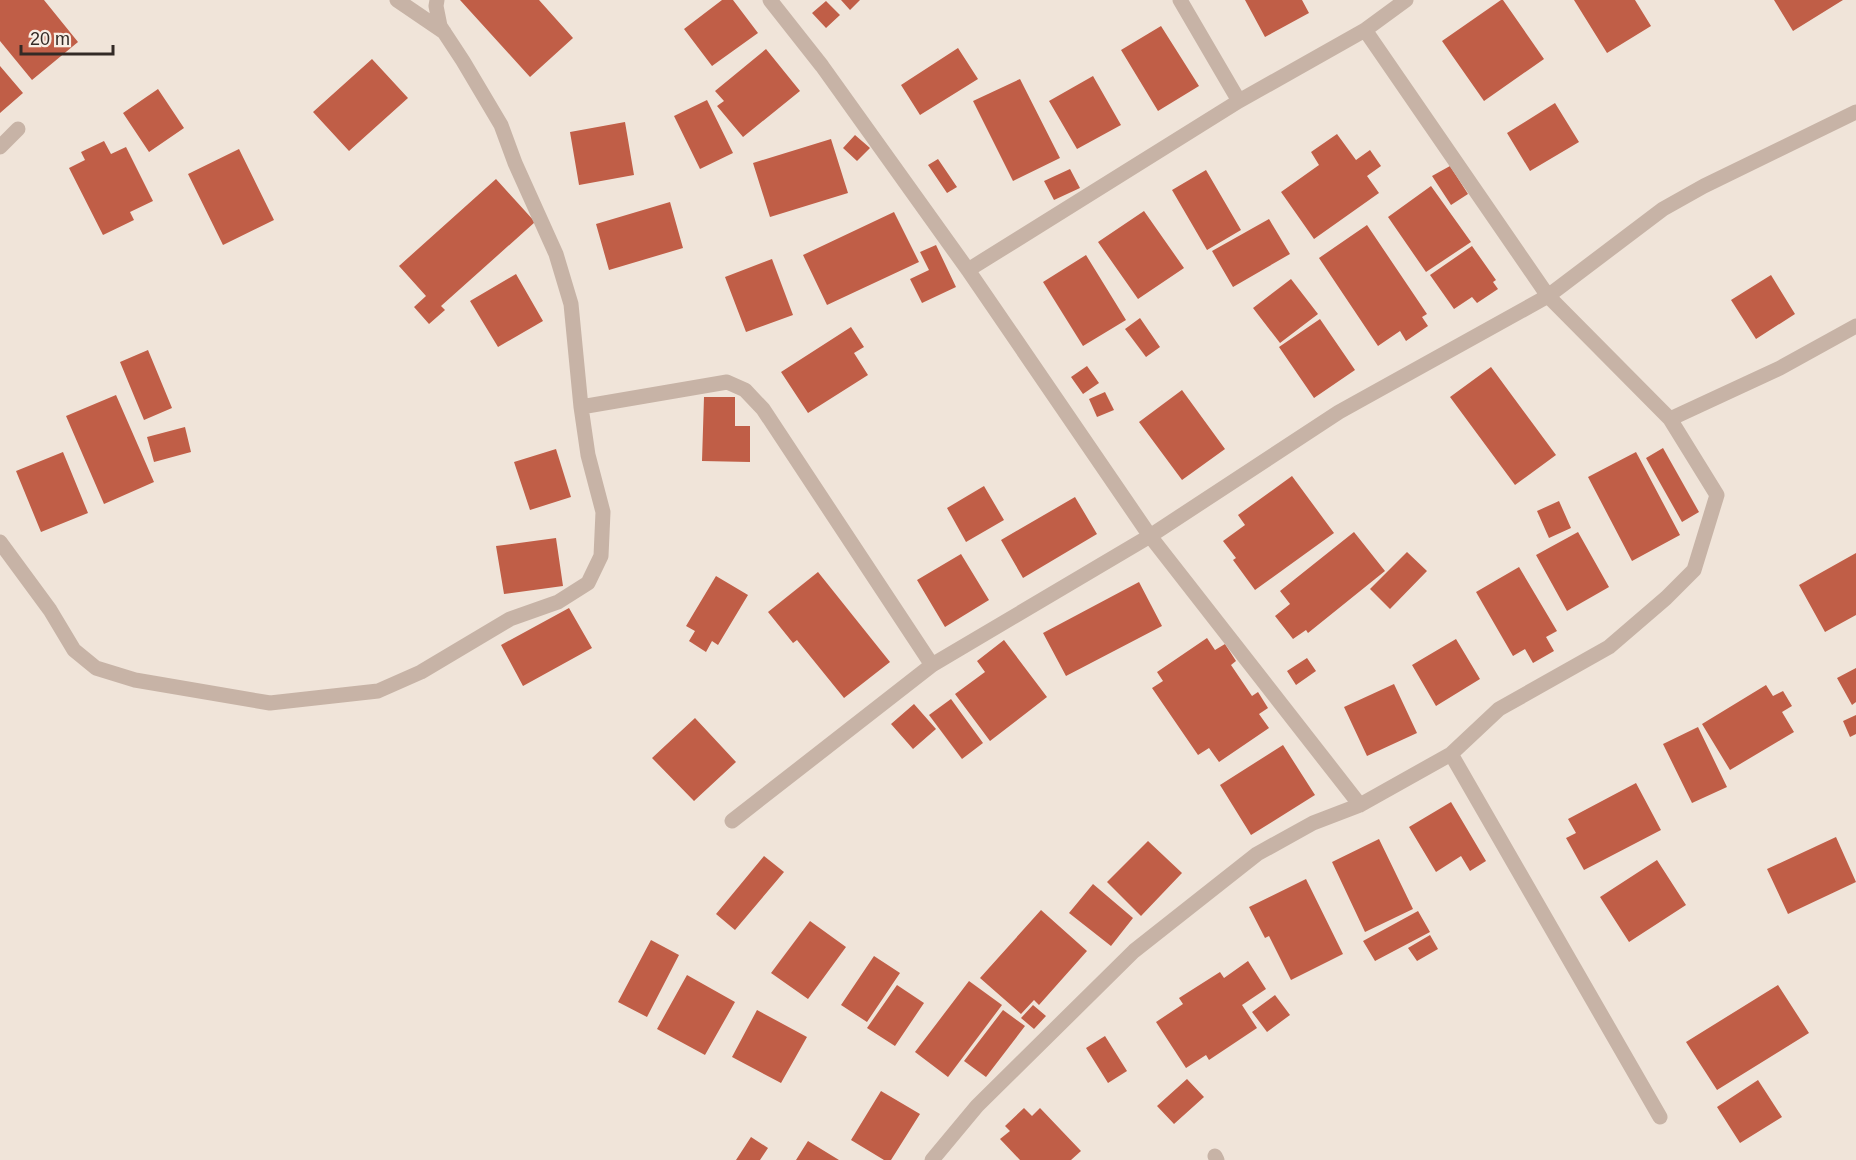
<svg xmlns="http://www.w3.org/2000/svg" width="1856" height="1160" viewBox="0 0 1856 1160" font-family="Arial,sans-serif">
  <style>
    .building { fill: #c05e47 }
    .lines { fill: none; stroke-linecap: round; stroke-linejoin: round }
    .minor { stroke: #c7b3a6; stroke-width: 15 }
  </style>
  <rect width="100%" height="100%" fill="#f0e4d9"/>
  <path class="building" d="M0,0H44L78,42L32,80L0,41Z
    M460,0H539L573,38L530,77Z
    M722,0H733L758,33L712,66L684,29Z
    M841,0H860L850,10Z
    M1245,0H1302L1309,13L1265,37Z
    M1501,0H1503L1544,59L1484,101L1442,41Z
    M1574,0H1635L1651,26L1607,53Z
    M1774,0H1843L1793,31Z
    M826,1L840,15L826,28L812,13Z
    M1161,26L1199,86L1158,111L1121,50Z
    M958,48L978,79L920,115L901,85Z
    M766,49L800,91L743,137L717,106L724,101L715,91Z
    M372,59L408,98L349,151L313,112Z
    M0,66L23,93L0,113Z
    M1093,76L1121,125L1077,149L1049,101Z
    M1020,79L1060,158L1013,181L973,101Z
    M158,89L184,128L149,152L123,113Z
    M707,100L733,153L700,169L674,116Z
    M1555,103L1579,142L1530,171L1507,133Z
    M625,122L634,175L579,185L570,132Z
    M1337,134L1356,160L1370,150L1381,166L1367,176L1379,193L1314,239L1281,192L1319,165L1311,152Z
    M855,135L870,148L857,161L843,148Z
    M831,139L848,193L770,217L753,163Z
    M104,141L111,154L126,147L153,201L130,212L134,220L103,235L69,168L85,160L81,152Z
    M239,149L274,220L223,245L188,174Z
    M938,159L957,187L947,193L928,165Z
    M1450,166L1468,194L1451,205L1432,176Z
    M1070,169L1080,188L1054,200L1044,181Z
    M1206,170L1241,230L1207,250L1172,190Z
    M496,179L535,222L441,306L445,310L429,324L414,307L426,296L399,266Z
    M1431,186L1471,242L1426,272L1388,217Z
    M670,202L683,248L609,270L596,224Z
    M1144,211L1184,268L1138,299L1098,242Z
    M894,212L919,262L827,305L803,255Z
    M1269,219L1290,254L1233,287L1212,251Z
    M1367,225L1427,314L1422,317L1428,326L1406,341L1400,331L1378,346L1319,258Z
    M936,245L956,287L922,303L910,279L929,270L920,252Z
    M1472,246L1496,280L1493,282L1498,289L1477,303L1472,297L1454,309L1430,275Z
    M1086,255L1126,320L1083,346L1043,282Z
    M772,259L793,315L746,332L725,277Z
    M516,274L543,321L498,347L470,301Z
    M1771,275L1795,314L1756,339L1731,300Z
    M1291,279L1318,314L1280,343L1253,308Z
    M1140,318L1160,347L1146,357L1125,329Z
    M1320,319L1355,370L1314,398L1279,347Z
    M851,327L864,347L854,353L868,375L808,413L781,372Z
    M148,350L172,408L144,420L120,362Z
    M1087,366L1099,383L1083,394L1071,377Z
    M1491,367L1556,455L1515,485L1450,397Z
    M1182,390L1225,449L1182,480L1139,422Z
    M1105,392L1114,410L1097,417L1089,399Z
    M116,395L154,482L104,504L66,416Z
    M704,397H735V426H750V462L702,461Z
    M185,427L191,452L154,462L147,437Z
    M1663,448L1699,512L1682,522L1646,458Z
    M556,449L571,497L530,510L514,462Z
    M63,452L88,513L41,532L16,471Z
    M1636,452L1680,535L1632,561L1588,477Z
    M1292,476L1334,533L1255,590L1233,560L1236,558L1223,541L1245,525L1238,515Z
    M984,486L1004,520L966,542L947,508Z
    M1075,497L1097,534L1023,578L1001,540Z
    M1559,501L1571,528L1549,538L1537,511Z
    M1354,532L1385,571L1308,633L1306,630L1293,639L1275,616L1290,604L1280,591Z
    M1578,532L1609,587L1567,611L1536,555Z
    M556,538L563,586L504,594L496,546Z
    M1407,552L1427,571L1390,609L1370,589Z
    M1856,553V615L1825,632L1799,585Z
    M961,554L989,600L945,627L917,580Z
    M1519,567L1557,631L1546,637L1554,651L1533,663L1525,649L1513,656L1476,592Z
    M818,572L890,662L844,698L797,640L793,643L768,612Z
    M716,576L748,595L718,645L712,641L706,652L689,641L695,631L686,626Z
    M1139,582L1162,626L1066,676L1043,633Z
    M569,608L592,648L523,686L501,645Z
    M1207,638L1215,650L1225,644L1236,661L1231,665L1252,696L1258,692L1268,708L1259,714L1269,728L1219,762L1209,748L1198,755L1152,688L1163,681L1157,672Z
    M1456,639L1480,679L1436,706L1412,665Z
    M1004,640L1047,697L990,741L955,694L985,672L977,661Z
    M1307,658L1316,671L1296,685L1287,671Z
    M1856,668V702L1852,705L1837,678Z
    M1394,684L1417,733L1367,756L1344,707Z
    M1766,685L1773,696L1783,691L1792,706L1782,712L1794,732L1730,770L1702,724Z
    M951,699L983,743L962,759L929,715Z
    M914,704L936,729L913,749L891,724Z
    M1856,715V734L1850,737L1843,721Z
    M695,718L736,762L694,801L652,758Z
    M1698,727L1727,787L1692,803L1663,744Z
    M1283,745L1315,795L1251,835L1220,785Z
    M1636,783L1661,830L1584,870L1566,838L1576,833L1568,819Z
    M1451,802L1486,861L1470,871L1461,856L1436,872L1409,827Z
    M1836,837L1856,882L1788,914L1767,869Z
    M1379,839L1413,909L1365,932L1332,862Z
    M1148,841L1182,873L1141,916L1107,882Z
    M764,856L784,872L735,930L716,914Z
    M1657,860L1686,905L1629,942L1600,897Z
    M1306,879L1343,954L1291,980L1269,936L1265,938L1249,907Z
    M1093,884L1133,918L1111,946L1069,913Z
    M1041,910L1087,951L1039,1005L1034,1000L1021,1014L980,978Z
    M1418,911L1430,932L1375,961L1363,941Z
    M810,921L846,947L808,999L771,973Z
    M1430,935L1438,949L1417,961L1408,948Z
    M651,940L679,955L647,1017L618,1002Z
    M874,956L900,973L867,1022L841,1005Z
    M1248,961L1266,989L1242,1005L1257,1028L1209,1060L1206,1055L1186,1068L1156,1022L1183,1004L1179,998L1220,972L1224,978Z
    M687,975L735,1002L705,1055L657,1029Z
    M969,981L1002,1005L948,1077L915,1052Z
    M897,985L924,1003L895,1046L867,1028Z
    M1778,985L1809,1033L1717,1090L1686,1042Z
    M1275,995L1290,1015L1267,1032L1252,1012Z
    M1033,1005L1046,1016L1034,1029L1021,1018Z
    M757,1010L807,1037L781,1083L732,1057Z
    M1003,1010L1025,1026L986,1077L964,1061Z
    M1105,1036L1127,1071L1108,1083L1086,1048Z
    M1187,1079L1204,1097L1174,1124L1157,1106Z
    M1758,1080L1782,1117L1740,1143L1717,1107Z
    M881,1091L920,1114L891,1160H884L851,1140Z
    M1024,1108L1032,1116L1040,1108L1081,1151L1071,1160H1020L1000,1139L1010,1131L1005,1126Z
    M751,1137L768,1148L760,1160H736Z
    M808,1141L839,1160H796Z"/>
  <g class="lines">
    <path class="minor" d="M397,0L444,32
      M770,0L822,66L968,270L1150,536L1360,805
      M1180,0L1239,101
      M0,147L18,129
      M968,270L1239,101L1365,30L1406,0
      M581,407L727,382L745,390L763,409L932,665
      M1670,419L1780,368L1856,326
      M0,542L50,610L74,650L96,668L135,680L270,703L378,691L421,672L510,619L558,602L588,583L601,556L603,512L588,455L581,407L571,304L556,254L515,163L501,125L463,61L440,26L436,6L437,0
      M1451,754L1660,1117
      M732,821L932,665L1150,536L1339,412L1548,296L1663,209L1704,186L1856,112
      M1215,1156L1217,1160
      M932,1160L977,1106L1134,951L1257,854L1313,823L1360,805L1451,754L1499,709L1609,647L1666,598L1694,570L1717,495L1670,419L1548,296L1365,30"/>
  </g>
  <path d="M21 45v9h92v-9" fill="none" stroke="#332a26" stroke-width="3"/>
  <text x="30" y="45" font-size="18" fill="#332a26" stroke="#f8eee5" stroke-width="4.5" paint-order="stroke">20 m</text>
</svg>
